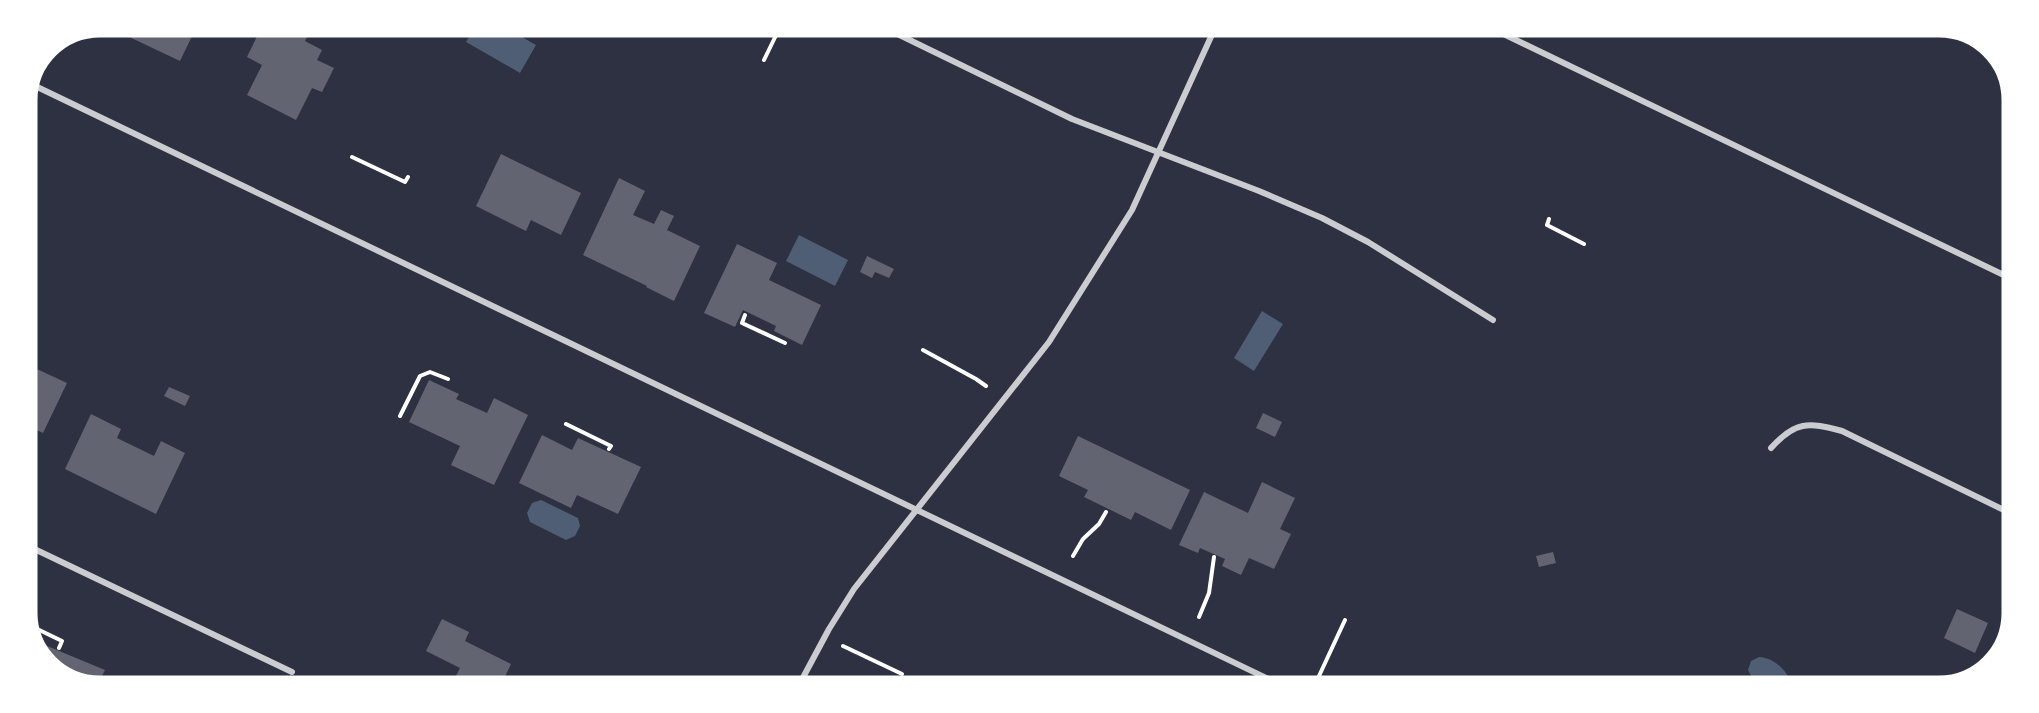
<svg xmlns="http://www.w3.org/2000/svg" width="2039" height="713" viewBox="0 0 2039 713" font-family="Inter,sans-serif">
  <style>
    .water { fill: #4f5d75 }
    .building { fill: #626471 }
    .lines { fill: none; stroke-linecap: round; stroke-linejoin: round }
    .path { stroke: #fff; stroke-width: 4 }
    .minor { stroke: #caccd0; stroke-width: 6 }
    .rim { fill: none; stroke: #fff; stroke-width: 3 }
  </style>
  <rect width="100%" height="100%" fill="#2d3142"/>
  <path class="water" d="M475,26H503L536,45L520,73L466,42Z
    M799,235L848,260L835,286L786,261Z
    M1262,311L1283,324L1254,371L1234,358Z
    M541,500L578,518L580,526L575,536L566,540L530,522L527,513L532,503Z
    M1759,657C1776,658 1788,672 1793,687H1757L1748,670L1751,661Z"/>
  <path class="building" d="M129,26H186L195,30L180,61L125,35Z
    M262,26H278L277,28L292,35L295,30L307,37L305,41L322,50L317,60L334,68L322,92L312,88L296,120L247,95L262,65L247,57Z
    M501,154L581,193L561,235L531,220L526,231L476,206Z
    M619,178L645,191L633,215L654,224L661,210L674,216L667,230L700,246L674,301L646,287L647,286L583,255Z
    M737,244L777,263L769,280L821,305L802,345L774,331L776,326L743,310L735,327L704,313Z
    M867,256L894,269L889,278L875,272L872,278L860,272Z
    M26,364L67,383L43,433L26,425Z
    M429,380L459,394L456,399L487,413L494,398L528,415L494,485L451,465L460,446L409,422Z
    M169,387L190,396L185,406L164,396Z
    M1263,413L1282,422L1275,437L1256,428Z
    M91,414L121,429L117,438L154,456L161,441L185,453L156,514L65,469Z
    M542,435L572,450L578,438L641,467L618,514L577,495L571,508L519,483Z
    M1078,436L1190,490L1171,530L1135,512L1131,520L1084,497L1088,490L1059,476Z
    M1262,482L1295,498L1280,529L1291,534L1274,569L1249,558L1241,575L1222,566L1225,559L1200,548L1198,553L1179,545L1204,492L1248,513Z
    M1553,552L1556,563L1539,567L1536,556Z
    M1957,609L1988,623L1975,653L1944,638Z
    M442,619L469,632L465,641L511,664L501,685L442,684L446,676L454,680L460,668L426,651Z
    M33,636L41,640L40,643L105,670L98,684H76L41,659Z"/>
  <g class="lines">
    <path class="path" d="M660,27H661
      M764,60L780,27
      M352,157L405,182L408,177
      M1549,219L1547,225L1584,244
      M745,315L742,323L785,343
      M923,350L976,379L986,386
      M400,416L420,376L430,372L448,379
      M566,424L611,446L609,449
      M1073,556L1083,539L1099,524L1106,512
      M1199,617L1209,593L1214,557
      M31,626L62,641L59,648
      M843,646L902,674
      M1319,676L1345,620"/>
    <path class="minor" d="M883,27L1072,119L1259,191L1322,218L1368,242L1493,320
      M1491,28L2012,279
      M31,84L1283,686
      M1771,448C1795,421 1808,422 1842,431L2010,513
      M26,545L292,672
      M799,685L829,629L854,589L1049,342L1132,210L1215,28"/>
  </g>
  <path d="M0 0H2039V713H0ZM100 36H1939A64 64 0 0 1 2003 100V613A64 64 0 0 1 1939 677H100A64 64 0 0 1 36 613V100A64 64 0 0 1 100 36Z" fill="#fff" fill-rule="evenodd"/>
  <path class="rim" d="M100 36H1939A64 64 0 0 1 2003 100V613A64 64 0 0 1 1939 677H100A64 64 0 0 1 36 613V100A64 64 0 0 1 100 36Z"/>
</svg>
